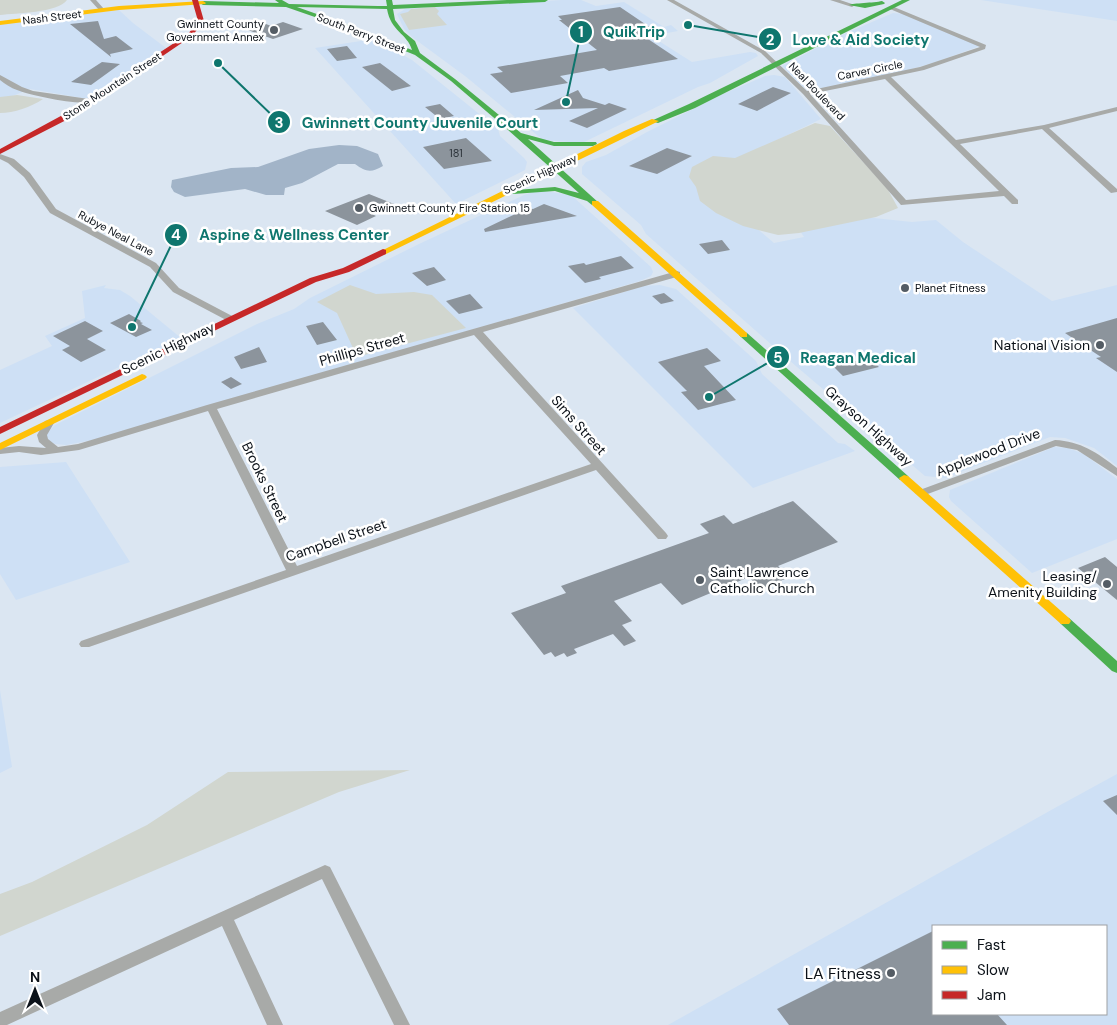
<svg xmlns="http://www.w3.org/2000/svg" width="1117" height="1025" viewBox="0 0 1117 1025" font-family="'DM Sans',sans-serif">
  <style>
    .built { fill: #cee0f5; fill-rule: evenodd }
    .green { fill: #d1d6cf }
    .water { fill: #a2b4c8 }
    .building { fill: #8c949c }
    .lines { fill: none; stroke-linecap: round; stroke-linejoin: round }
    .street { fill: #a8aaa8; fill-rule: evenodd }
    .fast { fill: #4caf50; fill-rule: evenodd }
    .slow { fill: #ffc107; fill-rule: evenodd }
    .jam { fill: #c62828; fill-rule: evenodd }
    .poi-dot { fill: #545c64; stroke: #fff; stroke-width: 2 }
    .labels { text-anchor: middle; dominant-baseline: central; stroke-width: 5; stroke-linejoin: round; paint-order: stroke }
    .far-street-label { font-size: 11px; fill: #0b1118; stroke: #fff }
    .far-poi-label { font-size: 11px; fill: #0b1118; stroke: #fff; text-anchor: start }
    .number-label { font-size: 11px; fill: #2b3239 }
    .poi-label { font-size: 14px; fill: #0b1118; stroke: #fff; text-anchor: end }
    .street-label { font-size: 14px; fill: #0b1118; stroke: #fff }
    .near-poi-label { font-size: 16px; fill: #0b1118; stroke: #fff; text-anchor: end }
    .leader { fill: none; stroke: #0f766e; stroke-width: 2 }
    .callout-dot { fill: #0f766e; stroke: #fff; stroke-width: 2 }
    .mark-label { font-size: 15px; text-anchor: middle; font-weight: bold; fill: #fff }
    .callout-label { font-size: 15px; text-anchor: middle; font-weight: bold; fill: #0f766e; stroke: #fff; stroke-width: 5; stroke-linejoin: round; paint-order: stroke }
  </style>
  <rect width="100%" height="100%" fill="#dbe6f2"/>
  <path class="built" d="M562,0H581L596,6L624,2L664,27L671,25L678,31L651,36L692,62L750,52L756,53L758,56L710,83L698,87L582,143L543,140L465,76L412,37L404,29L397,14L405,9Z
    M981,0H1117V21Z
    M119,10L133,23L166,48L88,99L30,89L0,101V24Z
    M893,13L904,14L980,46L936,62L891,75L811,90L803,87L782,66L844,34Z
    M374,39L412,60L498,129L500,136L524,158L527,162L525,170L456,204L315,48Z
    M774,75L785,77L821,119L698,178L774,243L804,237L798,228L855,216L912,222L936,220L963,242L1052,301L1117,285V466L1094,448L1065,438L1050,437L945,478L925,476L790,361L646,234L641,225L582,174V167L586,162L606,155L647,132L723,94L765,76Z
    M538,190L571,195L651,267L653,272L651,276L640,281L93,440L66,445L55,444L48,441L46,434L55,425L257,324L294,309L310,298L419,244L524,195Z
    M106,285L104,288L120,290L130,296L181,338L0,423V370L52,346L45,336L85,318L82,291Z
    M660,285L676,289L756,361L762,374L838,443L845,444L855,451L753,488L573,308L643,286Z
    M1054,447L1068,448L1084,454L1117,479V539L1032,573L951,501L949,497L950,490Z
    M66,462L130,562L16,600L0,574V467Z
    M0,690L12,767L0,773Z
    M1117,774V1025H668L1053,809ZM933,926H1106V1014H933Z"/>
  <path class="green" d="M0,0H67C58,13 16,13 0,15Z
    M435,7L439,11L437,14L447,25L409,30L400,14L408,12L411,9Z
    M17,95L43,99C31,107 14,113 0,113V97Z
    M815,123L830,126L887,188L898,208L876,217L799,233L778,235L743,226L716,213L700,201L696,187L689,177L692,167L713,156L735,158Z
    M350,285L376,294L414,292L432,295L466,328L357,357L337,313L317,302Z
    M410,770L339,792L0,936V894L32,882L147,825L228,772Z"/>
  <path class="water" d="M339,145L357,146L378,154L383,166C371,173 366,172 355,164H338L302,183L285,188L284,195H266L245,189L185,197L174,192L171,187L172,180L231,168L258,167L309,149Z"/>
  <path class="building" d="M620,7L651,28L648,29L651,31L639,33L678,59L609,71L604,68L560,76L568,83L511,93L490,74L503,72L497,67L597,50L559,20H562L558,16Z
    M98,21L104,39L116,36L133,49L110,54L111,57L70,24Z
    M283,22L303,29L273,39L248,30L266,24L271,26Z
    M347,46L357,58L337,61L327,49Z
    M102,62L120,64L91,85L71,82Z
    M380,63L411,86L392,91L362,67Z
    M773,87L791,93L757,111L738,104Z
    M578,90L583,98L605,105L609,103L627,109L587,128L569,121L598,108L534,110Z
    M440,104L454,116L440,119L425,107Z
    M466,138L492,161L444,169L423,147Z
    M667,148L692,156L657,174L629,166Z
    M369,194L394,204L372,214L376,216L357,225L325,211Z
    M544,204L577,216L485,232L484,229L528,208L533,209Z
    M722,240L730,250L708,254L699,244Z
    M621,256L634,268L599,277L601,279L585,283L568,266L584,263L586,265Z
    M434,267L446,280L427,286L412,273Z
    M664,293L674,301L661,304L652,296Z
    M470,294L483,308L459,314L446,301Z
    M129,314L141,321L140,322L143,323L141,324L152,330L136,337L110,323Z
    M1117,318V372L1096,358L1101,357L1065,333Z
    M85,321L103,331L87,339L106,350L81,362L62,350L70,346L53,336Z
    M323,322L337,340L317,345L306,326Z
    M259,347L267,362L241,369L234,357Z
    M707,348L721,361L704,366L736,400L698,410L681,392L687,391L658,362Z
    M869,358L879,367L843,376L833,366Z
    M231,377L242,384L231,389L221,382Z
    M793,501L838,542L778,566L790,577L760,589L749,577L682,605L661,583L614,601L632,621L622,625L636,641L624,646L613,634L574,649L577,653L567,657L564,653L555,657L551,652L544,655L511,613L566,593L561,586L709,533L700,524L724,515L733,524Z
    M1105,557L1117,567V600L1078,568Z
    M1117,795V815L1103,801Z
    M933,931V1014H997L1007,1025H789L777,1009Z"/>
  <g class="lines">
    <path class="street" d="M90,0H96L104,9V11H100Z
      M667,0H674L765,51L807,91L920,67L980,47L890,9V7H894L986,45L985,49L924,70L891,77L956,140L1044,125L1117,107V111L1049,128L1117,189V192L1111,193L1042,129L960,144L1018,200V204H1012L1004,196L901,205L803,94L761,53ZM885,79L999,191L906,200L810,94Z
      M830,0H840L855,5L852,7Z
      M0,75L22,87L33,91L89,99L93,101C83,107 29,95 17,90C11,88 5,84 0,80Z
      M0,154L14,159L30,173L56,209L156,263L179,288L234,317V321H228L173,292L150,267L50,213L24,177L8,163L0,159Z
      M677,271L680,272V276L483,332L666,533L668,536L666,539H658L596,470L89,647H81L79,644L81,641L286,570L208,411L79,450L41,455L19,452L0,454V448L19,446L46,448L39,442L37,435L45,421L49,420L54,423L47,435L48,439L58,447L78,444L207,405ZM474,335L591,464L297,566L217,409Z
      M1055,440C1080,441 1098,453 1117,468V476L1077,450L1056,446L925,495L921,496L915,493L917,491Z
      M325,865L330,867L410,1025H394L322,879L234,920L283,1025H267L222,926L7,1025H0V1012Z"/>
    <path class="fast" d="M275,0H282L289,4L378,6H387L386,0H392L393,5L507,0H548L545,2L393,9L395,20L404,32L415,41L420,53L455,79L521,133L554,142H596L597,144L593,146H554L528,139L599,203L592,205L587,201L555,191L513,194L512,192L516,190L555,187L579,193L507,129L451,81L415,55L358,32L286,7L203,5L200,3L203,1L279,3ZM297,7L387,9C391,32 407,33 412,50L362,30Z
      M902,0H910L695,108L658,123L651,121L689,104Z
      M882,1L885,3L884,4L865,8L849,5C853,3 874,3 882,1Z
      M744,332L747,333L908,476L909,478L908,480H900L741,337L739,335Z
      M1065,617L1069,618L1117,661V673L1112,671L1061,624L1059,621L1061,618Z"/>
    <path class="slow" d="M203,1L206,3L205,4L119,10L0,25V21L119,6Z
      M652,119L659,121L386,254L383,255L379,252L624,131Z
      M592,201H598L747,333V337H741L592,205Z
      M142,374L145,375L147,377L145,379L0,450V443Z
      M904,475L908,476L1069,618L1071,621L1069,624H1061L900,480L899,478Z"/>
    <path class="jam" d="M192,0H198L204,21L192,36L76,115L0,154V149L70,111L188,34L198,21Z
      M383,249L386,250V254L349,272L316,282L0,434V427L310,278L343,268Z"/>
  </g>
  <g class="poi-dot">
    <circle cx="274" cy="30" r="5"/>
    <circle cx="359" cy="208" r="5"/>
    <circle cx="905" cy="288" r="5"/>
    <circle cx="1100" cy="345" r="5"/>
    <circle cx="700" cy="580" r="5"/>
    <circle cx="1107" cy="584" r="5"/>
    <circle cx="891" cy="973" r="5"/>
  </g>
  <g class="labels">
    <g class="far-street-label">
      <text transform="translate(52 17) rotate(-7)">Nash Street</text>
      <text transform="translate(361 33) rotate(21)">South Perry Street</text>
      <text transform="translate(870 70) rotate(-11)">Carver Circle</text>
      <text transform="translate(112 86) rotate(-33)">Stone Mountain Street</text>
      <text transform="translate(817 91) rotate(46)">Neal Boulevard</text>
      <text transform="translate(540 174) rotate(-25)">Scenic Highway</text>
      <text transform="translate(116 233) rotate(28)">Rubye Neal Lane</text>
    </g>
    <g class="far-poi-label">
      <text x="264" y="24" text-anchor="end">Gwinnett County<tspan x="264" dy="13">Government Annex</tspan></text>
      <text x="369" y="208">Gwinnett County Fire Station 15</text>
      <text x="915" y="288">Planet Fitness</text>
    </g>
    <g class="number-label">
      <text x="456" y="153">181</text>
    </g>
    <g class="poi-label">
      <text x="1090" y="345">National Vision</text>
      <text x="710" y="572" text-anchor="start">Saint Lawrence<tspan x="710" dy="16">Catholic Church</tspan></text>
      <text x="1097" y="576">Leasing/<tspan x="1097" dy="16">Amenity Building</tspan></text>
    </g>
    <g class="street-label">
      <text transform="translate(168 348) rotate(-26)">Scenic Highway</text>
      <text transform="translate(362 349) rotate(-16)">Phillips Street</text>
      <text transform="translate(579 425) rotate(48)">Sims Street</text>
      <text transform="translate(869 426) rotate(42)">Grayson Highway</text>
      <text transform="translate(988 452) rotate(-21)">Applewood Drive</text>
      <text transform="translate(265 482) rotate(64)">Brooks Street</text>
      <text transform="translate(336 540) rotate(-19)">Campbell Street</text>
    </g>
    <g class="near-poi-label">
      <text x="881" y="973">LA Fitness</text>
    </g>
  </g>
  <path class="leader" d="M566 102L581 32M688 25L770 39M218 63L279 122M132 327L176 235M709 397L778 357"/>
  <g class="callout-dot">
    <circle cx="566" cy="102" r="5"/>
    <circle cx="688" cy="25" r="5"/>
    <circle cx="218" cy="63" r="5"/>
    <circle cx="132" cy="327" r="5"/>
    <circle cx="709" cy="397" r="5"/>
    <circle cx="581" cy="32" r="12"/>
    <circle cx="770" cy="39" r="12"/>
    <circle cx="279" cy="122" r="12"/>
    <circle cx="176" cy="235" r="12"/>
    <circle cx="778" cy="357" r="12"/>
  </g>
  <g class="mark-label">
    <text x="581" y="37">1</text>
    <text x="770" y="45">2</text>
    <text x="279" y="128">3</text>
    <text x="176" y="240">4</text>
    <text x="778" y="363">5</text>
  </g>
  <g class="callout-label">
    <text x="634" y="37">QuikTrip</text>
    <text x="861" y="45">Love &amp; Aid Society</text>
    <text x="420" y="128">Gwinnett County Juvenile Court</text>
    <text x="294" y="240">Aspine &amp; Wellness Center</text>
    <text x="858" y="363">Reagan Medical</text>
  </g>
  <rect x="932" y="925" width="175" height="90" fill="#ffffff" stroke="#9da0a3"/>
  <rect x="942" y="941" width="25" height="8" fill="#4caf50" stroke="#9da0a3"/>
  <text x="977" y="950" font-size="15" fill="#0b1118">Fast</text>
  <rect x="942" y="966" width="25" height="8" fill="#ffc107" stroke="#9da0a3"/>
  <text x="977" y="975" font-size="15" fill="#0b1118">Slow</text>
  <rect x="942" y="991" width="25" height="8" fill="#c62828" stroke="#9da0a3"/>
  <text x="977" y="1000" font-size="15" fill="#0b1118">Jam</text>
  <g transform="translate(35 990)" stroke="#ffffff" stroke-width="4" paint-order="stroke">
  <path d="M0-4L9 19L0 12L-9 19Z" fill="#0b1118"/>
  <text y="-8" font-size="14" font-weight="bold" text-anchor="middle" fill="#0b1118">N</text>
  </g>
</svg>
